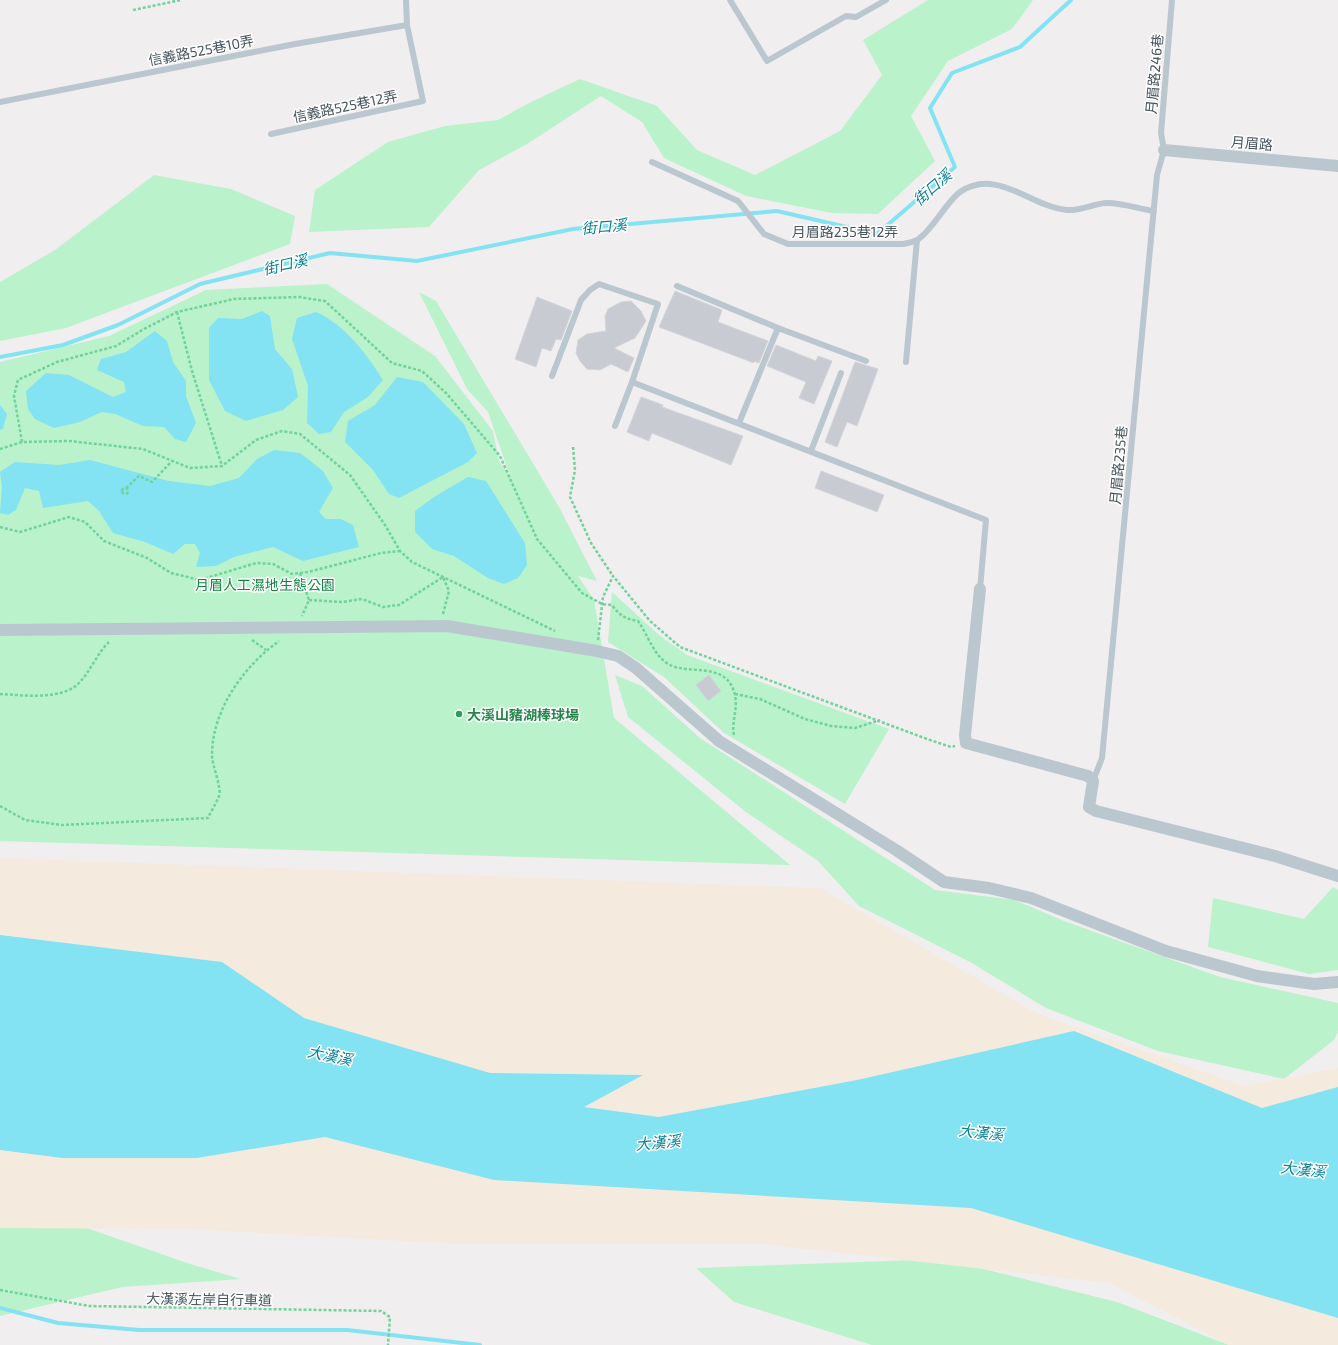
<svg xmlns="http://www.w3.org/2000/svg" width="1338" height="1345" viewBox="0 0 1338 1345" font-family="'Exo 2','Noto Sans TC',sans-serif">
  <style>
    .green { fill: #baf2cb }
    .sand { fill: #f4ebde }
    .water { fill: #83e3f2 }
    .lines { fill: none; stroke-linecap: round; stroke-linejoin: round }
    .stream { stroke: #83e3f2; stroke-width: 4 }
    .building { fill: #c8ccd2; stroke: #d2d5db }
    .path { stroke: #6fd39a; stroke-width: 2.5; stroke-dasharray: 3 2; stroke-linecap: butt }
    .lane { stroke: #bbc7cf; stroke-width: 6 }
    .street { stroke: #bbc7cf; stroke-width: 12 }
    .leisure-dot { fill: #2e9e5b; stroke: #fff; stroke-width: 1.5 }
    .labels { text-anchor: middle; dominant-baseline: central; stroke-width: 3; stroke-linejoin: round; paint-order: stroke }
    .street-label { font-size: 14px; fill: #45545d; stroke: #fff }
    .park-label { font-size: 14px; fill: #108542; stroke: #fff }
    .leisure-label { font-size: 14px; font-weight: bold; fill: #27864d; stroke: #fff; text-anchor: start }
    .water-label { font-size: 15px; font-style: italic; fill: #057f93; stroke: #fff }
  </style>
  <rect width="100%" height="100%" fill="#f1eeef"/>
  <path class="green" d="M928,0H1033L1012,29L948,61L911,116L935,161L878,214L832,213L746,196L664,158L642,122L601,96L527,144L479,170L429,227L309,232L315,190L388,142L445,126L498,120L531,102L580,79L657,106L697,150L755,175L840,131L882,75L863,40Z
    M154,175L231,189L295,216L290,244L66,328L0,341V282L55,250Z
    M327,284L435,356L493,431L499,461L510,476L488,412L467,389L419,292L436,301L559,507L597,581L578,576L594,600L614,718L790,865L0,841V362L109,336L206,290Z
    M612,592L659,635L687,655L889,729L845,804L724,733L664,677L608,642Z
    M615,675L642,686L700,738L935,890L1015,900L1064,921L1220,977L1338,1003V1031L1334,1040L1284,1079L1158,1051L1046,1008L970,962L859,906L818,861L746,812L628,717Z
    M1333,887L1338,890V970L1309,974L1208,947L1213,898L1304,919Z
    M58,1218L190,1264L241,1279L122,1287L0,1316V1227Z
    M943,1259L1117,1302L1229,1345H872L734,1302L696,1268Z"/>
  <path class="sand" d="M0,858L820,888L1038,1014L1244,1086L1338,1068V1345H1229L1109,1283L762,1244H458L188,1229L0,1228Z"/>
  <path class="water" d="M262,311L270,316L275,349L292,369L298,397L283,410L246,421L225,411L209,380V328L218,318L242,319Z
    M316,312C345,325 366,353 383,380L368,397L344,412L331,432L319,434L307,423L308,386L292,339L297,318Z
    M155,331L167,341L173,362L186,381V396L196,423L186,442L175,439L164,427L143,426L115,414L102,412L80,422L54,428L35,419L28,409L26,391L46,373L69,375L113,397L126,392L124,382L97,370L101,359L126,352Z
    M397,377L423,382L464,424L477,453L468,462L399,498L389,494L373,470L345,442L348,421L375,405Z
    M0,405L7,414L3,429L0,430Z
    M274,450L300,453L323,471L333,488L319,512L326,519H341L353,525L359,547L303,561L273,547L234,557L216,566L196,567L200,553L195,544H185L173,554L145,542L113,533L99,511L88,501L43,508L39,491L25,488L16,510L8,515L0,513L2,487L0,472L15,462L59,465L90,460L169,481L210,486L239,478L257,459Z
    M468,477L486,481L525,543L527,565L518,578L504,584L488,578L454,556L432,549L415,532V511L434,497Z
    M0,935L222,962L304,1018L490,1073L643,1075L584,1107L659,1117L857,1080L1074,1031L1262,1108L1338,1087V1318L971,1208L494,1180L325,1137L197,1158H62L0,1150Z"/>
  <g class="lines">
    <path class="stream" d="M0,357L63,345L118,325L200,284L330,253L417,261L573,229L777,211L877,234L955,167L930,108L952,73L1020,47L1071,0
      M0,1308L58,1323L139,1330H347L480,1345"/>
  </g>
  <path class="building" d="M675,291L722,310L718,322L768,341L759,363L754,361V363L659,327Z
    M537,297L572,311L561,340L556,339L551,351L542,348L536,367L515,359Z
    M631,301L641,311L646,321L635,338L614,348L634,358L628,372L611,364L600,370L587,369L580,361L576,353L578,340L587,334L606,331L605,316L608,309L621,302Z
    M776,345L816,361L818,356L832,361L814,404L799,398L806,382L767,366Z
    M855,362L878,369L857,426L847,422L837,447L825,442Z
    M641,397L663,405L662,407L743,436L731,465L652,433L649,441L627,432Z
    M821,471L884,495L877,512L815,488Z
    M709,675L721,691L708,701L696,685Z"/>
  <g class="lines">
    <path class="path" d="M133,10L181,0
      M177,312L192,371L222,466
      M22,442L14,396L18,380L57,362L116,346L144,329L177,312L234,299L299,297L325,301L392,363L422,371L446,393L500,456L537,539L582,593L602,604L612,605C619,615 625,619 638,621C648,635 654,657 670,665C691,675 727,661 735,695C738,710 731,723 734,735
      M573,447L575,470L570,497L591,543L613,576
      M0,449L22,442L69,441L143,449L190,468L222,466L256,440L282,431L300,434L350,475L385,525L400,551L412,562L555,631
      M126,488L139,476L152,482L172,461
      M122 491a3 3 0 1 1 6 0a3 3 0 1 1-6 0Z
      M0,527L20,532L69,517L85,522L104,541L147,558L171,573L200,580L256,563L273,564L292,574L308,572L381,553L400,551
      M300,573L309,600L302,616
      M309,600L342,602L362,599L383,607L399,605L443,577L449,591L443,614
      M252,640L266,650
      M598,640L603,597L613,576L650,621L680,647L927,739L951,747L955,746
      M0,694C23,695 63,701 80,682C91,670 98,652 109,642
      M735,694L760,699L805,719L831,726L855,728L880,720
      M0,806L25,820L62,825L208,818C211,811 216,804 219,796C222,787 212,766 212,755C212,710 244,666 279,641
      M0,1290L89,1306L381,1311L390,1317L388,1345"/>
    <path class="lane" d="M730,0L767,61L846,16L856,17L886,0
      M0,102L295,44L407,25
      M271,134L423,101L407,25L406,0
      M652,162L738,201L764,234L788,244H903C907,243 914,242 917,240C932,231 946,202 960,192C997,167 1031,207 1067,210C1081,211 1092,204 1106,203C1119,202 1140,209 1154,211
      M677,286L778,328L739,423
      M778,328L866,361
      M906,362L917,240
      M552,376L581,300L590,290L599,284L658,304L632,382
      M615,426L632,382L986,520L980,589
      M811,451L841,373
      M1093,781L1102,758L1157,175L1164,150L1161,133L1172,0"/>
    <path class="street" d="M1164,150L1338,166
      M980,589L965,735L966,743L1088,776L1093,781L1089,807L1096,811L1275,856L1338,876
      M0,630L447,626L597,651L618,656L636,668L719,741L896,850L944,882L989,888L1031,898L1166,951L1257,976L1314,984L1338,982"/>
  </g>
  <circle class="leisure-dot" cx="459" cy="714" r="4"/>
  <g class="labels">
    <g class="street-label">
      <text transform="translate(201 50) rotate(-11)">信義路525巷10弄</text>
      <text transform="translate(1154 74) rotate(-85)">月眉路246巷</text>
      <text transform="translate(345 106) rotate(-12)">信義路525巷12弄</text>
      <text transform="translate(1252 143) rotate(5)">月眉路</text>
      <text x="845" y="231">月眉路235巷12弄</text>
      <text transform="translate(1118 465) rotate(-85)">月眉路235巷</text>
      <text transform="translate(209 1299) rotate(1)">大漢溪左岸自行車道</text>
    </g>
    <g class="park-label">
      <text x="265" y="584">月眉人工濕地生態公園</text>
    </g>
    <g class="leisure-label">
      <text x="467" y="714">大溪山豬湖棒球場</text>
    </g>
    <g class="water-label">
      <text transform="translate(932 187) rotate(-41)">街口溪</text>
      <text transform="translate(604 226) rotate(-5)">街口溪</text>
      <text transform="translate(285 264) rotate(-13)">街口溪</text>
      <text transform="translate(330 1055) rotate(12)">大漢溪</text>
      <text transform="translate(981 1132) rotate(6)">大漢溪</text>
      <text transform="translate(658 1142) rotate(-5)">大漢溪</text>
      <text transform="translate(1303 1169) rotate(6)">大漢溪</text>
    </g>
  </g>
</svg>
